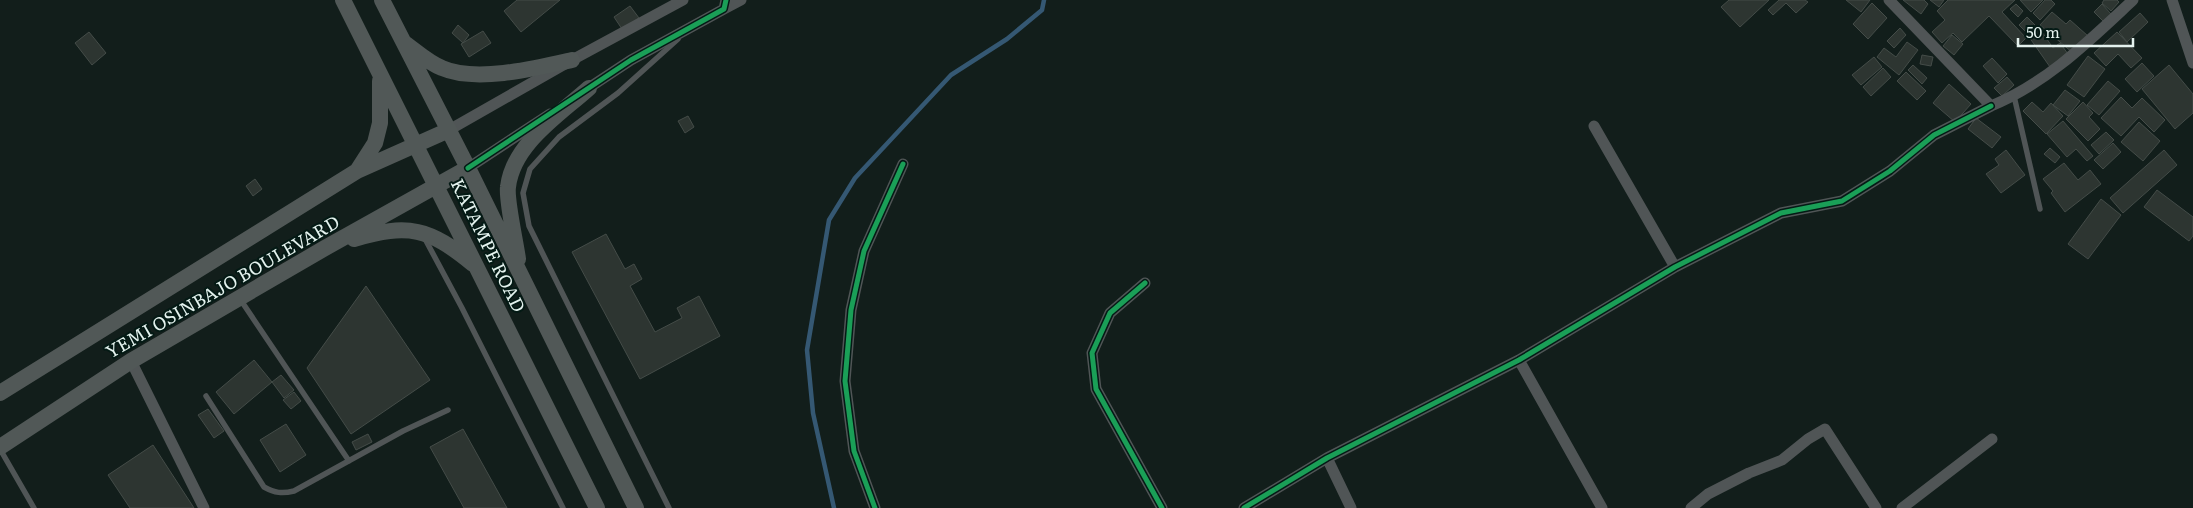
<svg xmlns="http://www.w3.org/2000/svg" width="2193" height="508" viewBox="0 0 2193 508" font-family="Literata,serif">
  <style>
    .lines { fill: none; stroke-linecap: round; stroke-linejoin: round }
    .stream { stroke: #355873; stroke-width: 4.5 }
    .building { fill: #2d3531; stroke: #444c48 }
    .service { stroke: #505556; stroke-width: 5.5 }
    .minor { stroke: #505556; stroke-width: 11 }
    .secondary { stroke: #515857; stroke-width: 16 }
    .cycleway-casing { stroke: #041a15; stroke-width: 8 }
    .cycleway { stroke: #1a9f57; stroke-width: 5 }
    .labels { text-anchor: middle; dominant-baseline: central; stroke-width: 4; stroke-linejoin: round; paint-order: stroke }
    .street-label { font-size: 18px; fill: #e4f2ee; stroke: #041a15 }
  </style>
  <rect width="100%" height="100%" fill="#121e1b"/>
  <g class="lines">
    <path class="stream" d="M834,508L813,413L807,350L829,220L855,178L951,75L1007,39L1042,10L1044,0"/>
  </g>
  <path class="building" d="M517,0H560L521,32L504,11Z
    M1729,0H1769L1740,27L1721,7Z
    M1779,0H1805L1808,2L1796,13L1786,3L1773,15L1768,10Z
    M1846,0H1870L1861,12Z
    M1903,0H1924L1928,4L1921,14Z
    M1930,0H1944L1939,7Z
    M1948,0H2015L2002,12L2026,38L2018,46L1989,16L1962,42L1953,33L1942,43L1932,32L1945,20L1937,11Z
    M2020,0H2043L2031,12Z
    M2045,0H2051L2055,4L2040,20L2033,13Z
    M2104,0H2117L2119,2L2111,11L2102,3Z
    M1872,3L1887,18L1868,39L1853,24Z
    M2016,4L2023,11L2018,17L2010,9Z
    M2102,4L2111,14L2103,21L2094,12Z
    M630,6L639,18L622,29L614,17Z
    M2052,12L2066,24L2070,20L2088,36L2073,53L2040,25Z
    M2140,13L2148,22L2127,42L2119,32Z
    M2027,17L2035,25L2027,33L2019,25Z
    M458,25L469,35L463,43L452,33Z
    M2038,26L2053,48L2060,43L2068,54L2050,67L2027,34Z
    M1900,28L1906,35L1894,48L1887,41Z
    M483,31L491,43L469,57L461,44Z
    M89,32L106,53L92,65L75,43Z
    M2117,32L2142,58L2131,68L2118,54L2106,66L2094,53Z
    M1952,35L1963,44L1954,55L1943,46Z
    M1907,42L1918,50L1899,75L1877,57L1884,48L1896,57Z
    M1922,55L1933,57L1931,66L1920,64Z
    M2088,56L2105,69L2084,97L2067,85Z
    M1874,57L1882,67L1861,85L1852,75Z
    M1992,58L2007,74L1998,83L1983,66Z
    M2142,63L2154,76L2137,92L2125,79Z
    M1913,65L1927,78L1922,84L1908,70Z
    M2169,65L2193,94V113L2175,129L2142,89Z
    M1883,68L1891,77L1871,96L1863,87Z
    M1906,72L1926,91L1917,100L1897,81Z
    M2007,77L2014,85L2002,96L1994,88Z
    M2108,81L2120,91L2099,115L2087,105Z
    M1949,84L1971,104L1955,122L1933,103Z
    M2065,90L2080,101L2068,116L2053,105Z
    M2121,97L2132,108L2142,98L2165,120L2154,132L2139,117L2121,136L2101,118Z
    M2032,102L2043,112L2051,103L2063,116L2046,134L2023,111Z
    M2083,102L2093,113L2089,117L2100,129L2088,141L2066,119Z
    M688,116L694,127L685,133L678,121Z
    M1976,118L2001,137L1992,148L1968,129Z
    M2063,121L2093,156L2087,161L2076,149L2067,157L2047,134Z
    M2139,122L2160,141L2143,161L2121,142Z
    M2106,132L2114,140L2099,154L2091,145Z
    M2113,143L2121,152L2103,169L2094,160Z
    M2050,148L2060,157L2055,163L2044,154Z
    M2006,150L2025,175L2001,193L1986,174L1999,165L1995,159Z
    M2164,150L2177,165L2123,213L2110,198Z
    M2064,163L2078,180L2090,170L2101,184L2065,212L2051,193L2053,191L2043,179Z
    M255,179L262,189L253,196L246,186Z
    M2157,190L2193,217V236L2189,241L2144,207Z
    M2101,199L2121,215L2088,259L2068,244Z
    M606,234L625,269L634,264L642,279L630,286L655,332L682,318L677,308L699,296L720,336L640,379L572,252Z
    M366,286L430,380L351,434L307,368Z
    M254,360L272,382L234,414L216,392Z
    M281,375L294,390L284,398L272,382Z
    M294,392L301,401L291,409L283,400Z
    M208,409L224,431L214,438L198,415Z
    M286,424L306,455L280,472L260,440Z
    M463,429L507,508H464L430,447Z
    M368,434L372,442L356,450L352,442Z
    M153,445L194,508H130L108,475Z"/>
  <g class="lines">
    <path class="service" d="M2014,96L2040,209
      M424,237L462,308L563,508
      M240,299L349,461
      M206,396L264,487C275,493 282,494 294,491L403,431L448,410
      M0,449L34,508
      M669,508L529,226L523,193L530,169L559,137L618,93L678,39"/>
    <path class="minor" d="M1889,0L1991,106C2047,83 2089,41 2133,0
      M2172,0L2193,63
      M724,9L741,0
      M584,91L631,60L724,9L726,0
      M1594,126L1675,267
      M449,130L572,60L683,0
      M468,168L550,114
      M1145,283L1110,313L1092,353L1096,389L1162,508
      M1519,360L1602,508
      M131,361L204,508
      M1327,458L1351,508
      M875,508L854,451L845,381L851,310L864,251L903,164
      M1244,508L1327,458L1519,360L1675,267L1781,213L1842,201L1890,171L1934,135L1991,106
      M1691,508L1708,494L1749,473L1782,460L1808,439L1825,429L1876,508
      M1902,508L1992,439"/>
    <path class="secondary" d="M343,0L597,508
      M382,0L468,168L636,508
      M406,44C417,52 429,63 442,68C476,83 537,68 572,60
      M357,171L375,143L380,123V81
      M354,239C409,223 429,228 473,264
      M518,259C516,243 506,200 508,187C513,144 559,115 589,88
      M0,393L357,171L449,130
      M0,447L131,361L325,248L468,168"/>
    <g class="cycleway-casing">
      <path id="cycleway" d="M468,168L631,60L724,9L726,0
        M1145,283L1110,313L1092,353L1096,389L1162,508
        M875,508L854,451L845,381L851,310L864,251L903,164
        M1244,508L1327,458L1519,360L1675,267L1781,213L1842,201L1890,171L1934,135L1991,106"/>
    </g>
    <use href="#cycleway" class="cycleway"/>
  </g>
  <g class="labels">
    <g class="street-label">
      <text transform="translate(489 245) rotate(64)">KATAMPE ROAD</text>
      <text transform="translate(222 286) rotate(-30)">YEMI OSINBAJO BOULEVARD</text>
    </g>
  </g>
  <path d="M2018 38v8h115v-8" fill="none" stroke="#e4f2ee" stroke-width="2.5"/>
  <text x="2026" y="38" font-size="15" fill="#e4f2ee" stroke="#041a15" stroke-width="4" paint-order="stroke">50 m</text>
</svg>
